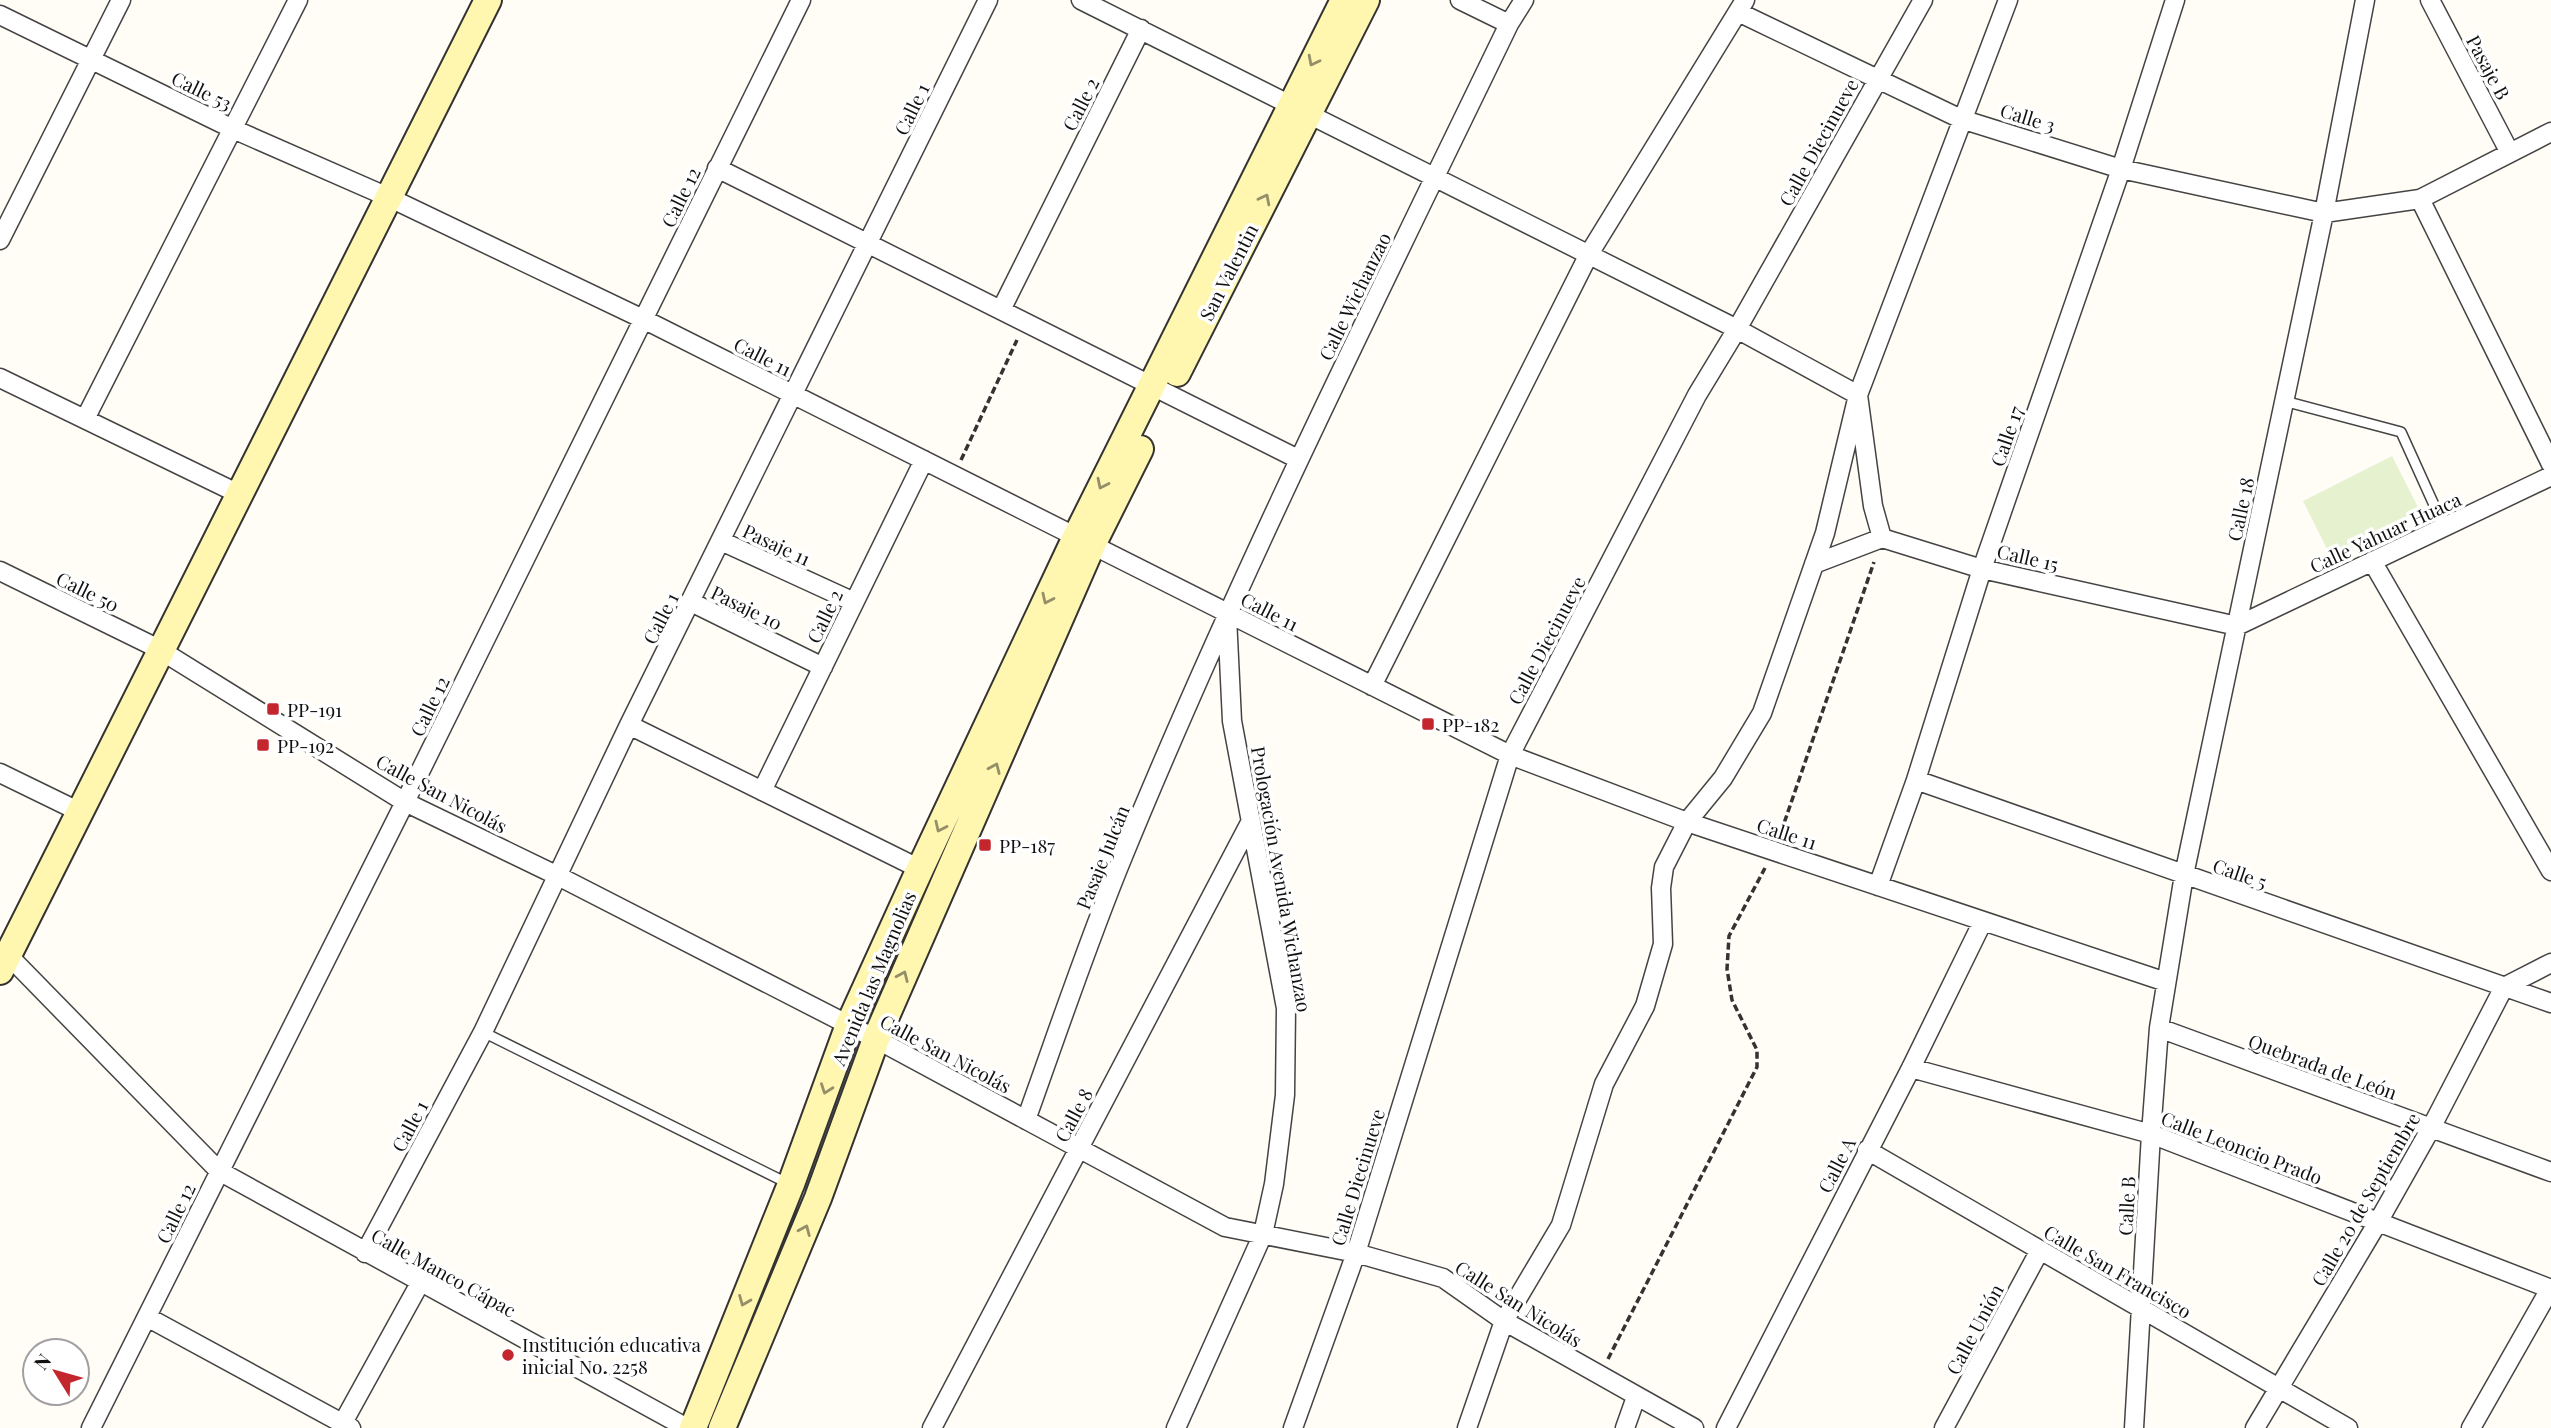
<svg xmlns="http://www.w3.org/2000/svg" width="2551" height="1428" viewBox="0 0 2551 1428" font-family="'Playfair Display',serif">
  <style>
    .pitch { fill: #e6f2cf }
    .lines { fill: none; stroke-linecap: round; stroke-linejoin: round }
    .lane-casing { stroke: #444; stroke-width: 12 }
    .street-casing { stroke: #444; stroke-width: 21 }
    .secondary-casing { stroke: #333; stroke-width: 30 }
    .path { stroke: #333; stroke-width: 3.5; stroke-dasharray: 7 3.5; stroke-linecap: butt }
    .lane { stroke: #fff; stroke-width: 9 }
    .street { stroke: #fff; stroke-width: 18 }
    .secondary { stroke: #fff6b0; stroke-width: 26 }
    .oneway { stroke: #948f68 }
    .poi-dot { fill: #c4262e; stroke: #fff; stroke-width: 2.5 }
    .labels { text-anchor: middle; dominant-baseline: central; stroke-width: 7; stroke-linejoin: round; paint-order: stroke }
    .street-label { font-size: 19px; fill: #111; stroke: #fff }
    .poi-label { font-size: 19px; fill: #111; stroke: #fff; text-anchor: start }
  </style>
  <rect width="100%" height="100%" fill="#fffdf5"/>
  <path class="pitch" d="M2392,456L2421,513L2332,559L2303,501Z"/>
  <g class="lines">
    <g class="lane-casing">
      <path id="lane" d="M2284,401L2401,432L2444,527
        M483,1032L789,1184"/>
    </g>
    <g class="street-casing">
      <path id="street" d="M1081,0L1737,329L1858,395L1873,506L1882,538
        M1460,0L1509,24
        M2430,0L2510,153
        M1738,12L1961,119L2121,169L2324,213L2420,199L2551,132
        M0,15L233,129L388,197L643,319L1510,755L1687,822L2166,982
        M717,168L1298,459
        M2420,199L2551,464
        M0,240L121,0
        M1001,310L1141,29
        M0,378L239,494
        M85,419L298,0
        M721,541L854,602
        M2372,561L2551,871
        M1814,564L1882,538L1982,569L2237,626
        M0,571L157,648L405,802L558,876L876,1039L1225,1227L1356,1253L1443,1278L1504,1321L1694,1428
        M691,602L823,667
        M2237,626L2551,476
        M1372,686L1589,254L1745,0
        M629,725L920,869
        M0,773L80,812
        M1916,780L2551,1003
        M762,791L924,460
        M1878,886L1916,780L1982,569L2121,169L2175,0
        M0,951L8,955L219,1171L687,1428
        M2159,1028L2551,1172
        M1911,1068L2151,1134L2551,1289
        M1026,1120C1058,1031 1088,941 1124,854C1240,572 1376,299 1509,24L1524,0
        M1867,1150L2348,1428
        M365,1253L483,1032L629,725L988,0
        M147,1317L351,1428
        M91,1428L405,802L801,0
        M340,1428L420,1283
        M932,1428L1251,821
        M1176,1428L1263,1234L1274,1184L1285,1095L1286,1008L1232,721L1227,617
        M1293,1428L1356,1253L1510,755L1697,395L1737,329L1923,0
        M1467,1428L1504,1321L1561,1225L1604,1084L1645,1006L1663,944L1661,888L1664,867L1687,822L1723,778L1762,713L1825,533L1858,395L2008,0
        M1625,1428L1636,1397
        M1726,1428L1911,1068L1983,921
        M1944,1428L2040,1250
        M2134,1428L2151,1134L2159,1028L2184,875L2324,213L2365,0
        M2255,1428L2378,1222L2431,1128L2504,987L2551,963
        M2471,1428L2550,1289"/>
    </g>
    <g class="secondary-casing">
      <path id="secondary" d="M1177,373L1366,0
        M0,971L488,0
        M693,1428L791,1184L849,1025L920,869L1076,537L1344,0
        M722,1428L818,1198L876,1039L1092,545L1140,449"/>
    </g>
    <path class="path" d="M961,460L1017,340
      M1781,832L1874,562
      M1608,1359L1757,1067V1050L1732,1000L1727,969L1729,936L1765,868"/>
    <use href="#lane" class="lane"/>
    <use href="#street" class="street"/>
    <use href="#secondary" class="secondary"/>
  </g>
  <defs><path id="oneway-chevron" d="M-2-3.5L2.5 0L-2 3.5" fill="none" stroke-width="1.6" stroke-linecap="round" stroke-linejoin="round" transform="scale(1.75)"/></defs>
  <g class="oneway">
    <use href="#oneway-chevron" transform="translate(1313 61) rotate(117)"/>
    <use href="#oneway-chevron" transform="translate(1265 199) rotate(-63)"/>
    <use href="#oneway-chevron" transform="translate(1102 484) rotate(116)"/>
    <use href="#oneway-chevron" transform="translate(1047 599) rotate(115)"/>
    <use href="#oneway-chevron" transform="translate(995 768) rotate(-66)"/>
    <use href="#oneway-chevron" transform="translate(940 827) rotate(115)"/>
    <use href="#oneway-chevron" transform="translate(903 976) rotate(-66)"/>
    <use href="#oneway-chevron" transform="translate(826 1089) rotate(110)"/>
    <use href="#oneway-chevron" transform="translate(805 1230) rotate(-67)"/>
    <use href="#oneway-chevron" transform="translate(744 1301) rotate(112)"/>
  </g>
  <g class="poi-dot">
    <rect x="266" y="702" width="14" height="14" rx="3.5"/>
    <rect x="1421" y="717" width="14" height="14" rx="3.5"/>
    <rect x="256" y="738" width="14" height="14" rx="3.5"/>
    <rect x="978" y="838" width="14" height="14" rx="3.5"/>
    <circle cx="508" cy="1355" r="7"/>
  </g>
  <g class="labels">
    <g class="street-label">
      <text transform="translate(2489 67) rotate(62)">Pasaje B</text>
      <text transform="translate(202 90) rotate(26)">Calle 53</text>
      <text transform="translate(1080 104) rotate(-63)">Calle 2</text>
      <text transform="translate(911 109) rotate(-64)">Calle 1</text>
      <text transform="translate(2028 117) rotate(17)">Calle 3</text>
      <text transform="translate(1818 142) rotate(-61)">Calle Diecinueve</text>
      <text transform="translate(680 197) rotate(-64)">Calle 12</text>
      <text transform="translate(1228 272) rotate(-63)">San Valentin</text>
      <text transform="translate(1354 296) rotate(-64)">Calle Wichanzao</text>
      <text transform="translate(763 356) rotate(27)">Calle 11</text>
      <text transform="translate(2006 436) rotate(-71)">Calle 17</text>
      <text transform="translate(2240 509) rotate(-78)">Calle 18</text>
      <text transform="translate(2385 532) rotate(-25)">Calle Yahuar Huaca</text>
      <text transform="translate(777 544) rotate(25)">Pasaje 11</text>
      <text transform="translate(2028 557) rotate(13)">Calle 15</text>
      <text transform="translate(88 591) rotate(26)">Calle 50</text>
      <text transform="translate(747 607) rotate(26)">Pasaje 10</text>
      <text transform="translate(1270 611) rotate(27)">Calle 11</text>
      <text transform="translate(824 616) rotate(-64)">Calle 2</text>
      <text transform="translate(660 618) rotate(-63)">Calle 1</text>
      <text transform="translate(1546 640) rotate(-62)">Calle Diecinueve</text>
      <text transform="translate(429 706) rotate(-64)">Calle 12</text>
      <text transform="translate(442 793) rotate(28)">Calle San Nicolás</text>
      <text transform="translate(1787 833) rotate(18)">Calle 11</text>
      <text transform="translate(1102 857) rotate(-68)">Pasaje Julcán</text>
      <text transform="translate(2240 873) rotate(19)">Calle 5</text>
      <text transform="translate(1282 879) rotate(80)">Prologación Avenida Wichanzao</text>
      <text transform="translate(873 978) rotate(-67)">Avenida las Magnolias</text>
      <text transform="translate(946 1053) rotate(28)">Calle San Nicolás</text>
      <text transform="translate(2323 1066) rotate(20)">Quebrada de León</text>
      <text transform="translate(1073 1115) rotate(-62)">Calle 8</text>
      <text transform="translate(409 1126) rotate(-62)">Calle 1</text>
      <text transform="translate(2242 1147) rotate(21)">Calle Leoncio Prado</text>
      <text transform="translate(1836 1165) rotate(-63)">Calle A</text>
      <text transform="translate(1357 1177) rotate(-73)">Calle Diecinueve</text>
      <text transform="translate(2365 1199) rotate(-60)">Calle 20 de Septiembre</text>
      <text transform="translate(2126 1206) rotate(-87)">Calle B</text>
      <text transform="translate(175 1213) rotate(-64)">Calle 12</text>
      <text transform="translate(2118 1271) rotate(30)">Calle San Francisco</text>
      <text transform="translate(444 1272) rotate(29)">Calle Manco Cápac</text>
      <text transform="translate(1519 1303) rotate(32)">Calle San Nicolás</text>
      <text transform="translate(1974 1329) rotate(-62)">Calle Unión</text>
    </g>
    <g class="poi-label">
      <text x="287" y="709">PP-191</text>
      <text x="1442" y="724">PP-182</text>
      <text x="277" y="745">PP-192</text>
      <text x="999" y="845">PP-187</text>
      <text x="522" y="1344">Institución educativa<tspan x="522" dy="22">inicial No. 2258</tspan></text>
    </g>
  </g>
  <g transform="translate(56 1372) rotate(307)"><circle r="33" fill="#ffffff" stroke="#a0a0a0" stroke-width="2"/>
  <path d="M0-5L12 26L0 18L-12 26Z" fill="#c4262e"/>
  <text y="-10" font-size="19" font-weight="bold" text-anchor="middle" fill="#111111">N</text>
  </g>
</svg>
